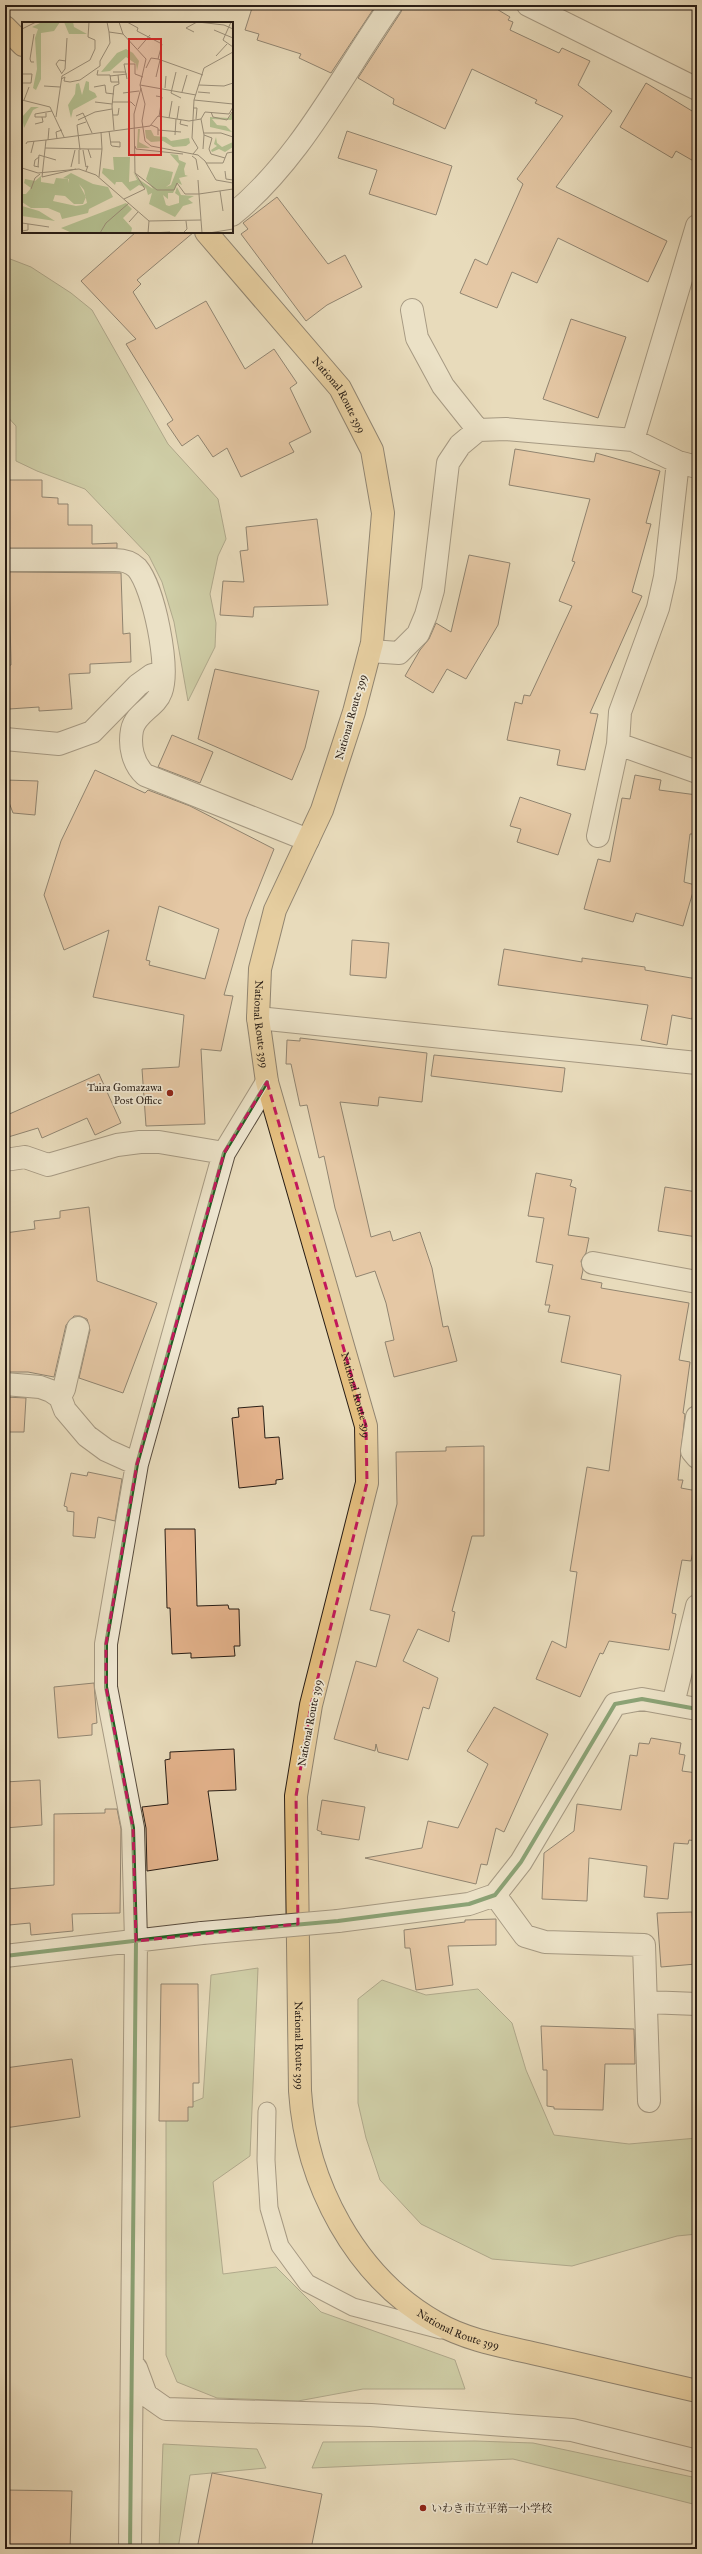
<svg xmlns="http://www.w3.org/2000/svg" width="702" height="2554" viewBox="0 0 702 2554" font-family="'IM FELL Great Primer','Noto Serif JP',serif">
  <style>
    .green { fill: #b4c091; stroke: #6e6e53 }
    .building { fill: #e3b28b; stroke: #281d15; fill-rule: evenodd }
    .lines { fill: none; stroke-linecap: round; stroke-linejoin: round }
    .service-casing { stroke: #584c3e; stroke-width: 19 }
    .minor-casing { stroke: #584c3e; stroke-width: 24 }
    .trunk-casing { stroke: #281d15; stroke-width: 24 }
    .service { stroke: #f0e8d3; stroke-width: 17 }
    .minor { stroke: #f0e8d3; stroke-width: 22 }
    .trunk { stroke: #e4be7e; stroke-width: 22 }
    .minor-bridge-casing { stroke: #584c3e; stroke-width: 24; stroke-linecap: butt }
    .minor-bridge { stroke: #f0e8d3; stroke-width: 22 }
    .cycleway-casing { stroke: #f0e8d3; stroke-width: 6 }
    .cycleway { stroke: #1b5e20; stroke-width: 4 }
    .marked { fill: none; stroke: #c2185b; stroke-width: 3; stroke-dasharray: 8 5; stroke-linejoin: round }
    .poi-dot { fill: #8f2418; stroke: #f0e8d3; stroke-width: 1.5 }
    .labels { text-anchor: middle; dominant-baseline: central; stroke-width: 3.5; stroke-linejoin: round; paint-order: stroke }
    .street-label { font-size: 11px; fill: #281d15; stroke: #f0e8d3 }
    .poi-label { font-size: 11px; fill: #281d15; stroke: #f0e8d3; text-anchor: end }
    .inset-road { fill: none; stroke: #9b8f79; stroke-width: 1 }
    .view { fill: #d62828; fill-opacity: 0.15; stroke: #d62828; stroke-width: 2 }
    .inset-edge { fill: none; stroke: #281d15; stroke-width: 2 }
  </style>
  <rect width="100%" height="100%" fill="#e8dbbb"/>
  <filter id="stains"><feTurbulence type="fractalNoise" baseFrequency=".005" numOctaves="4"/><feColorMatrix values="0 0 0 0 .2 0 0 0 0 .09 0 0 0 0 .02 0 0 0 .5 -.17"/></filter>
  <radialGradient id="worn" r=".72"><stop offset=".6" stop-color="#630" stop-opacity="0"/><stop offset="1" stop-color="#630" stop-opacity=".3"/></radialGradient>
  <path class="green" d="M5,257L31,267L71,293L92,310L168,444L218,499L226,539L218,556L210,594L216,623L215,647L188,701L174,622L162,582L149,556L85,489L37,471L16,461V426L5,414Z
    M258,1968L250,2156L213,2182L223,2274L276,2267L321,2312L455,2360L465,2389H363L298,2401L217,2398L177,2382L166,2355V2113L203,2098L211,1975Z
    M382,1980L426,1995L478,1989L512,2023L526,2070L554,2135L629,2144L697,2138V2234L677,2236L572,2266L492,2259L421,2224L380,2180L366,2138L358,2103V1999Z
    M475,2441L533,2443L697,2478V2505L513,2459L312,2468L323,2442Z
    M163,2444L257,2449L266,2468L190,2475L178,2549H159Z"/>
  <path class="building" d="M253,5H376L331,73L299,58L301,54L257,40L259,34L245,30Z
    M403,5H490L510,17L508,20L513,22L510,30L559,53L562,48L590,61L578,85L612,111L556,187L667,241L648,282L558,238L537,283L512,272L497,308L460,293L475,259L487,265L523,184L517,179L563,116L535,103L537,100L472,69L445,129L393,104L394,99L358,78L401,12Z
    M646,83L697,114V163L676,151L672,158L620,127Z
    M347,131L452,166L436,215L369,194L377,170L338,158Z
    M277,197L328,264L345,255L362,287L327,305L306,321L241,234L248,229L243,223Z
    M136,232H194L137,280L141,284L133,292L156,329L206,301L245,369L274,349L297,383L290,388L311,432L289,443L294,452L241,477L227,448L213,457L198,435L182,446L167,424L173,420L126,344L136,339L81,281Z
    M571,319L626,337L598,418L543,399Z
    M515,449L594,462L596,453L660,471L646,523L651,524L632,592L642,596L590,713L598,714L585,770L557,765L560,750L507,740L515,702L522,704L524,695L530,696L572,606L559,601L575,562L572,561L590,499L509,485Z
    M5,480H42V497L58,498V504H68V525H92V544L117,543V548H5Z
    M317,519L328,605L254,607L253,617L220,615L223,581L244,582L240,551L248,550L246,527Z
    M469,555L510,563L498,625L466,679L447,669L433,693L405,676L420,650L429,639L436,623L451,632Z
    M9,572L121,573L123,634L130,633L131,662L90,664V673L69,674L72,709L39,711V707L9,709L6,666L11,665Z
    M215,669L319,691L305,748L292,780L198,739Z
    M172,735L213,752L200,783L158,767Z
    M95,770L145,793L148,790L190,806L274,849L246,919L224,995L233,996L221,1051L201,1049L205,1124L146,1126L142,1069L179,1067L184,1015L93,997L109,930L64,950L44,895L61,841ZM159,906L219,929L205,979L149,965L150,961L146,960Z
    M635,775L661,780L659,790L697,795V834H690L684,882L695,885L683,926L636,913L633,922L584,909L598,859L610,862L622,798L630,799Z
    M5,780L38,781L35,815L13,813L5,792Z
    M520,797L571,814L558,855L517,842L521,829L510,826Z
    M352,940L389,943L386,978L350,975Z
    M504,949L582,962V958L645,967V970L697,979V996L692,1019L672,1015L667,1045L641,1040L648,1005L498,985Z
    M300,1038L427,1053L422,1102L379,1097L378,1106L340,1102L371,1237L390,1231L393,1241L420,1232L432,1268L443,1327L448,1326L457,1361L394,1377L385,1342L394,1340L386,1303L375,1271L356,1277L335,1208L324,1156L319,1158L307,1105L300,1106L291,1064H286L287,1040L300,1041Z
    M434,1055L565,1068L562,1092L431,1076Z
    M99,1074L121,1123L95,1135L87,1118L42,1138L38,1128L5,1138V1116Z
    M536,1173L572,1180L570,1186L576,1188L568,1235L589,1238L586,1253L581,1261L583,1270L581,1279L602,1283L601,1288L689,1303L679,1360L690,1362L683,1413L685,1414L678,1480H683L681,1488L697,1491V1531L691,1561L682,1560L672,1613L676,1614L669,1650L609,1641L603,1654L600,1653L580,1697L536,1679L552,1641L566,1648L577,1572L570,1571L587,1467L609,1471L621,1375L561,1362L570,1316L548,1312L550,1305H545L553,1265L536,1262L544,1218L528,1216Z
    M665,1187L697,1192V1237L658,1231Z
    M89,1207L97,1281L157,1303L123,1393L79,1378L90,1330L87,1319L80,1316H74L66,1325L54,1377L28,1372H5V1233L35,1229L34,1221L60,1218V1211Z
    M5,1397L26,1398L24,1432H5Z
    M263,1406L265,1438L279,1437L283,1479L276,1480V1484L239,1488L232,1418L239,1417L238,1408Z
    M484,1446V1536H472L452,1611L455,1612L449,1642L418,1629L403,1661L438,1678L429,1709L423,1707L408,1760L378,1752L376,1744L375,1751L334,1739L356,1661L376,1667L390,1615L370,1610L397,1504L396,1452L446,1451V1447Z
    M88,1472L122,1479L115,1521L98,1517L95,1538L73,1536L74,1512L67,1511V1507L64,1506L71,1473L87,1476Z
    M165,1529H195L197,1606L228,1605L229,1609H239L240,1646H234L235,1656L191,1658V1653L172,1654L170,1608H167Z
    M94,1683L97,1723L92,1724V1735L58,1738L54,1687Z
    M494,1707L548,1734L504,1832L496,1828L487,1865L481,1864L476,1884L365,1858L422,1848L428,1821L458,1828L488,1764L467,1751Z
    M651,1738L681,1743L679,1754L685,1755L682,1771L697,1773V1841L689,1840L688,1844L674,1843L668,1899L644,1897L647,1866L589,1858L587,1901L542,1899L544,1853L574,1831L577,1804L621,1810L630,1755L637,1756L639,1743L649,1744Z
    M234,1749L236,1790L208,1791L218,1860L147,1871L146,1828L142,1807L168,1804L165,1760L170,1759V1752Z
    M40,1780L42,1825L5,1828V1782Z
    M322,1800L365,1807L359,1840L321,1834L322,1832L317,1830Z
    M105,1809H117L121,1829L120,1913L72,1914L73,1931L31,1935L30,1923L9,1925L7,1889L54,1885V1814L105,1813Z
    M692,1912L696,1964L661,1967L657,1913Z
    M496,1919V1945L448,1946L453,1985L416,1990L410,1948H405L404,1930L465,1922V1920Z
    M161,1984H198L199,2083H193V2107H188V2121H159Z
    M541,2026L634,2029L635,2064H605L603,2110L554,2109V2107L547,2106V2070H543Z
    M72,2059L80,2117L5,2128V2068Z
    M212,2473L322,2494L311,2549H197Z
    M5,2490L72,2491L70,2549H5Z"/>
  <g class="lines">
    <g class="service-casing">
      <path id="service" d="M267,2111L266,2160L269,2208L280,2246L307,2283L353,2307L441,2330"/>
    </g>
    <g class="minor-casing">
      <path id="minor" d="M528,5L697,89
        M232,215C301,159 341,76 391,5
        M697,226L633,440L678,462L697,467
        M412,310L417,338L443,386L478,430
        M5,560H115C124,560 131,562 137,568C154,588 170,668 161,692C156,707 135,713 132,730C129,746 133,764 145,775L308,840
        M370,651L399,653L418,634L426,615L433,590L448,463L460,445L478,430L506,429L633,440
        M5,739L59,744L92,732L138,685L152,675L163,673
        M618,744L697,772
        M598,836L618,744L620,712L658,608L665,577L678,462
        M258,1018L697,1063
        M5,1160L25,1157L48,1165L117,1145L140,1142H159L224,1153
        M593,1263L697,1282
        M5,1384L40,1387L51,1391L60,1397L65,1410L87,1436L106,1450L137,1464
        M60,1397L64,1389L78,1328
        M697,1417L692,1451L697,1457
        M673,1704L697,1606
        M495,1895L525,1936L545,1942L644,1945L649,2101
        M338,1921L469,1904L495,1895L521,1862L615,1704L642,1699L697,1709
        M5,1956L202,1933
        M647,2002L697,2004
        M136,2368L146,2395L166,2409L371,2415L572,2430L697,2461
        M130,2549L136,1941L133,1828L106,1687V1644L137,1464L224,1153L267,1082"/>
    </g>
    <g class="trunk-casing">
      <g id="trunk">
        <path d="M5,27L23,45"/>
        <path id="s1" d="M206,232L340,388L372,450L383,513L372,643L354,712L322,810L275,910L260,969L258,1018L267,1082L366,1426L367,1483L311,1705L296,1796L300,2091C306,2183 355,2277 437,2323C468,2341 507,2347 541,2355C593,2367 645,2379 697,2391"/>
      </g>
    </g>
    <use href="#service" class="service"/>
    <use href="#minor" class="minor"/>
    <use href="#trunk" class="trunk"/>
    <g class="minor-bridge-casing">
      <path id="minor-bridge" d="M202,1933L338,1921"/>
    </g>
    <use href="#minor-bridge" class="minor-bridge"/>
    <g class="cycleway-casing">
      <path id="cycleway" d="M5,1956L202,1933L338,1921L469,1904L495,1895L521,1862L615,1704L642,1699L697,1709
        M130,2549L136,1941L133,1828L106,1687V1644L137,1464L224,1153L267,1082"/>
    </g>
    <use href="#cycleway" class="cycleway"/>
  </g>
  <path d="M0 0H702V2554H0ZM267,1082L366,1426L367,1483L311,1705L296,1796L298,1924L136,1941L133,1828L106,1687V1644L137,1464L224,1153Z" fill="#e8dbbb" fill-opacity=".55" fill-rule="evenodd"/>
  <path class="marked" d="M267,1082L366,1426L367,1483L311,1705L296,1796L298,1924L136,1941L133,1828L106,1687V1644L137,1464L224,1153Z"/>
  <g class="poi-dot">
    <circle cx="170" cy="1093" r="4"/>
    <circle cx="423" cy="2508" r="4"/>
  </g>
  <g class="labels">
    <g class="street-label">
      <text stroke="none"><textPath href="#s1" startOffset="211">National Route 399</textPath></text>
      <text transform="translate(351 717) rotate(-74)">National Route 399</text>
      <text stroke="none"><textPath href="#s1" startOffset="871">National Route 399</textPath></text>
      <text stroke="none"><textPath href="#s1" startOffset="1255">National Route 399</textPath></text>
      <text transform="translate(310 1723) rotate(-79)">National Route 399</text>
      <text stroke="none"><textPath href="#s1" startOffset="1915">National Route 399</textPath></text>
      <text stroke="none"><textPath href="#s1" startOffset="2263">National Route 399</textPath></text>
    </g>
    <g class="poi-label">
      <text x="162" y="1087">Taira Gomazawa<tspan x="162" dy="13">Post Office</tspan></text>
      <text x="431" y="2508" text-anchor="start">いわき市立平第一小学校</text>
    </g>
  </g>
  <g transform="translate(22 22)">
    <rect width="211" height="211" fill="#e8dbbb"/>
    <path d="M20,0H38L32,9L19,11V57L14,68L11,66L15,47L13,16L16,7L10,5ZM42,0H51L52,5L65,12H47ZM104,27L111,31L117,39L115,49L114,42L104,35L88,49L79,50L95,31ZM64,59L67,60V68L73,71L75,75L51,88L49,96L46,83L53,72L54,62L57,61L60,73ZM9,85H17L11,88L2,106L0,95ZM211,89V97L209,98L190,97L195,103L204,104L210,110L188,105V95L207,96ZM116,107H118L117,120L128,126H115ZM123,108H129L132,114L144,115L149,119L167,116L168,121L164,124L151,125L141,119L129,120L124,116ZM194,115L195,121L200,125L211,120V125L203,130L197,127L190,130L189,128L195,124L192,122ZM148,132L156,133L157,138L164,141L162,147L163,153L166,154L157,156L160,163L156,161L151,171H146V177L141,173L144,183L147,184L157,181V174L153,171L155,165L159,173L172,174L166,177L171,181L161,184L153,195L127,182L130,171L126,173L124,166L117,163L108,169L100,160H94L93,163L80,151L81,146L92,148L91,135H108L107,160L115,158L111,149L115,156L131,167L124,157L128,145L151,150L148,162L144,165L149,163L157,142ZM49,151L71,162L86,165L91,175L67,187L66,191L40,197L38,191L26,186H9L0,180V172H4L9,166L2,161L3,157L13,159L19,154V160L32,162L34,156L46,157V161L47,157L41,156ZM57,162L62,168L65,181L61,183L54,184L31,179L33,173L43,174L52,182H61L64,175ZM104,181L110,187L101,196L110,206L109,211H50L39,206ZM0,184L17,189L33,199L0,194Z" fill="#b4c091" fill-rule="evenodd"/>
    <path class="inset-road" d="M85,0L87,10L101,12M97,0L101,12L124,37L118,63L123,82L120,99L123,119L129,124L176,133L183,139L194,158L211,161M105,0L116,6L115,9L140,22L136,37L181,53M176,0L202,3L211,7M209,0L201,18L211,25M0,7L14,0M192,8L211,16M172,10L164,6L175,0M12,12L8,37L9,40H12M116,27L128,13M194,34L205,22M124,46L129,36L136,37M76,48L75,53H88L89,60H97M91,50H104M154,50L149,71L159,76M40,51L43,47L45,16M0,52H10L9,61H0M40,52L34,42L37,38L44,39M88,54L105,52M134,55L138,38M39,57L43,55L42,59L48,60L58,58L78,44V39L88,21L87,10M105,57L102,42H113V52L121,55M118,63L174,73M177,63L202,64L211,61M22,64L38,65M72,65L83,63L84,71L92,72M119,66L112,92L113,151L135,168H152L155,161L163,172H177L176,158M143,66L144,54M160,70L165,53M176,70L188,71M101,71L117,69M134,74L140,75L137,95M0,78L28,85L42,115M2,78L7,65M172,78L211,82M73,80L90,82M90,80H109L113,84M171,86H175L174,97M189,90L191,95L205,98L210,90M24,91V95H13V92L30,89M91,93H96L97,86M54,94L61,91L70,111M34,95L40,54L68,38L73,27V18L66,15L67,0M147,96L150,79M155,97L157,84M179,97L183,90L207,92L211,85M56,98L73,90L90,87M159,98L158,102L166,104M13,102L21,100L20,95M129,103L136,106V113M92,108L90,84L92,64L97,62L96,53M136,108L159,110M87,109L89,123L90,124L98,125V120H89M79,110L80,127M182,111H199L211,115M153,113L154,97M182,113L190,116L187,127L189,132L203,136M35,117L34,110L40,108M26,118L27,106M4,122L5,120L24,118M113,124L114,127L161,132M23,126L66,127L69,136M66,127H80L77,155M58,128L55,103L64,100M61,128L64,145L66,144L64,149M9,131L12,119M171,132L176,126L170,116L172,78L182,46L211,30M170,134L174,137L176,148M17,135L13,138L12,144L17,145M184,141H201L205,131L211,130M57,142V128M16,145L17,133L34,138M49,145L53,128M0,146L16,151L57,147L74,153L127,199L126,211M54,147L20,155L24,118L128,104L136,94L167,99L179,97L182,113L181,127M203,149L204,157L211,158M9,167L13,156L18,152M198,169L201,189M102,177L123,167L113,151M127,199L179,198M107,200L116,190M0,201L27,205M0,209L6,208V202M78,211L84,201L107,181M129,211L148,210M161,211L165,207L164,199M180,211L177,172L211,167M187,211L211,207"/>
    <path class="view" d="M107,17H139V133H107Z"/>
    <rect width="211" height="211" class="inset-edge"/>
  </g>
  <rect width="702" height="2554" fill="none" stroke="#e8dbbb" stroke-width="20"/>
  <rect x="6" y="6" width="690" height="2542" fill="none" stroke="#281d15" stroke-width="2"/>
  <rect x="10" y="10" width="682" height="2534" fill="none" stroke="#281d15"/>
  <rect width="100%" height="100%" filter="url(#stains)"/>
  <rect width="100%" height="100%" fill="url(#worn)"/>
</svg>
